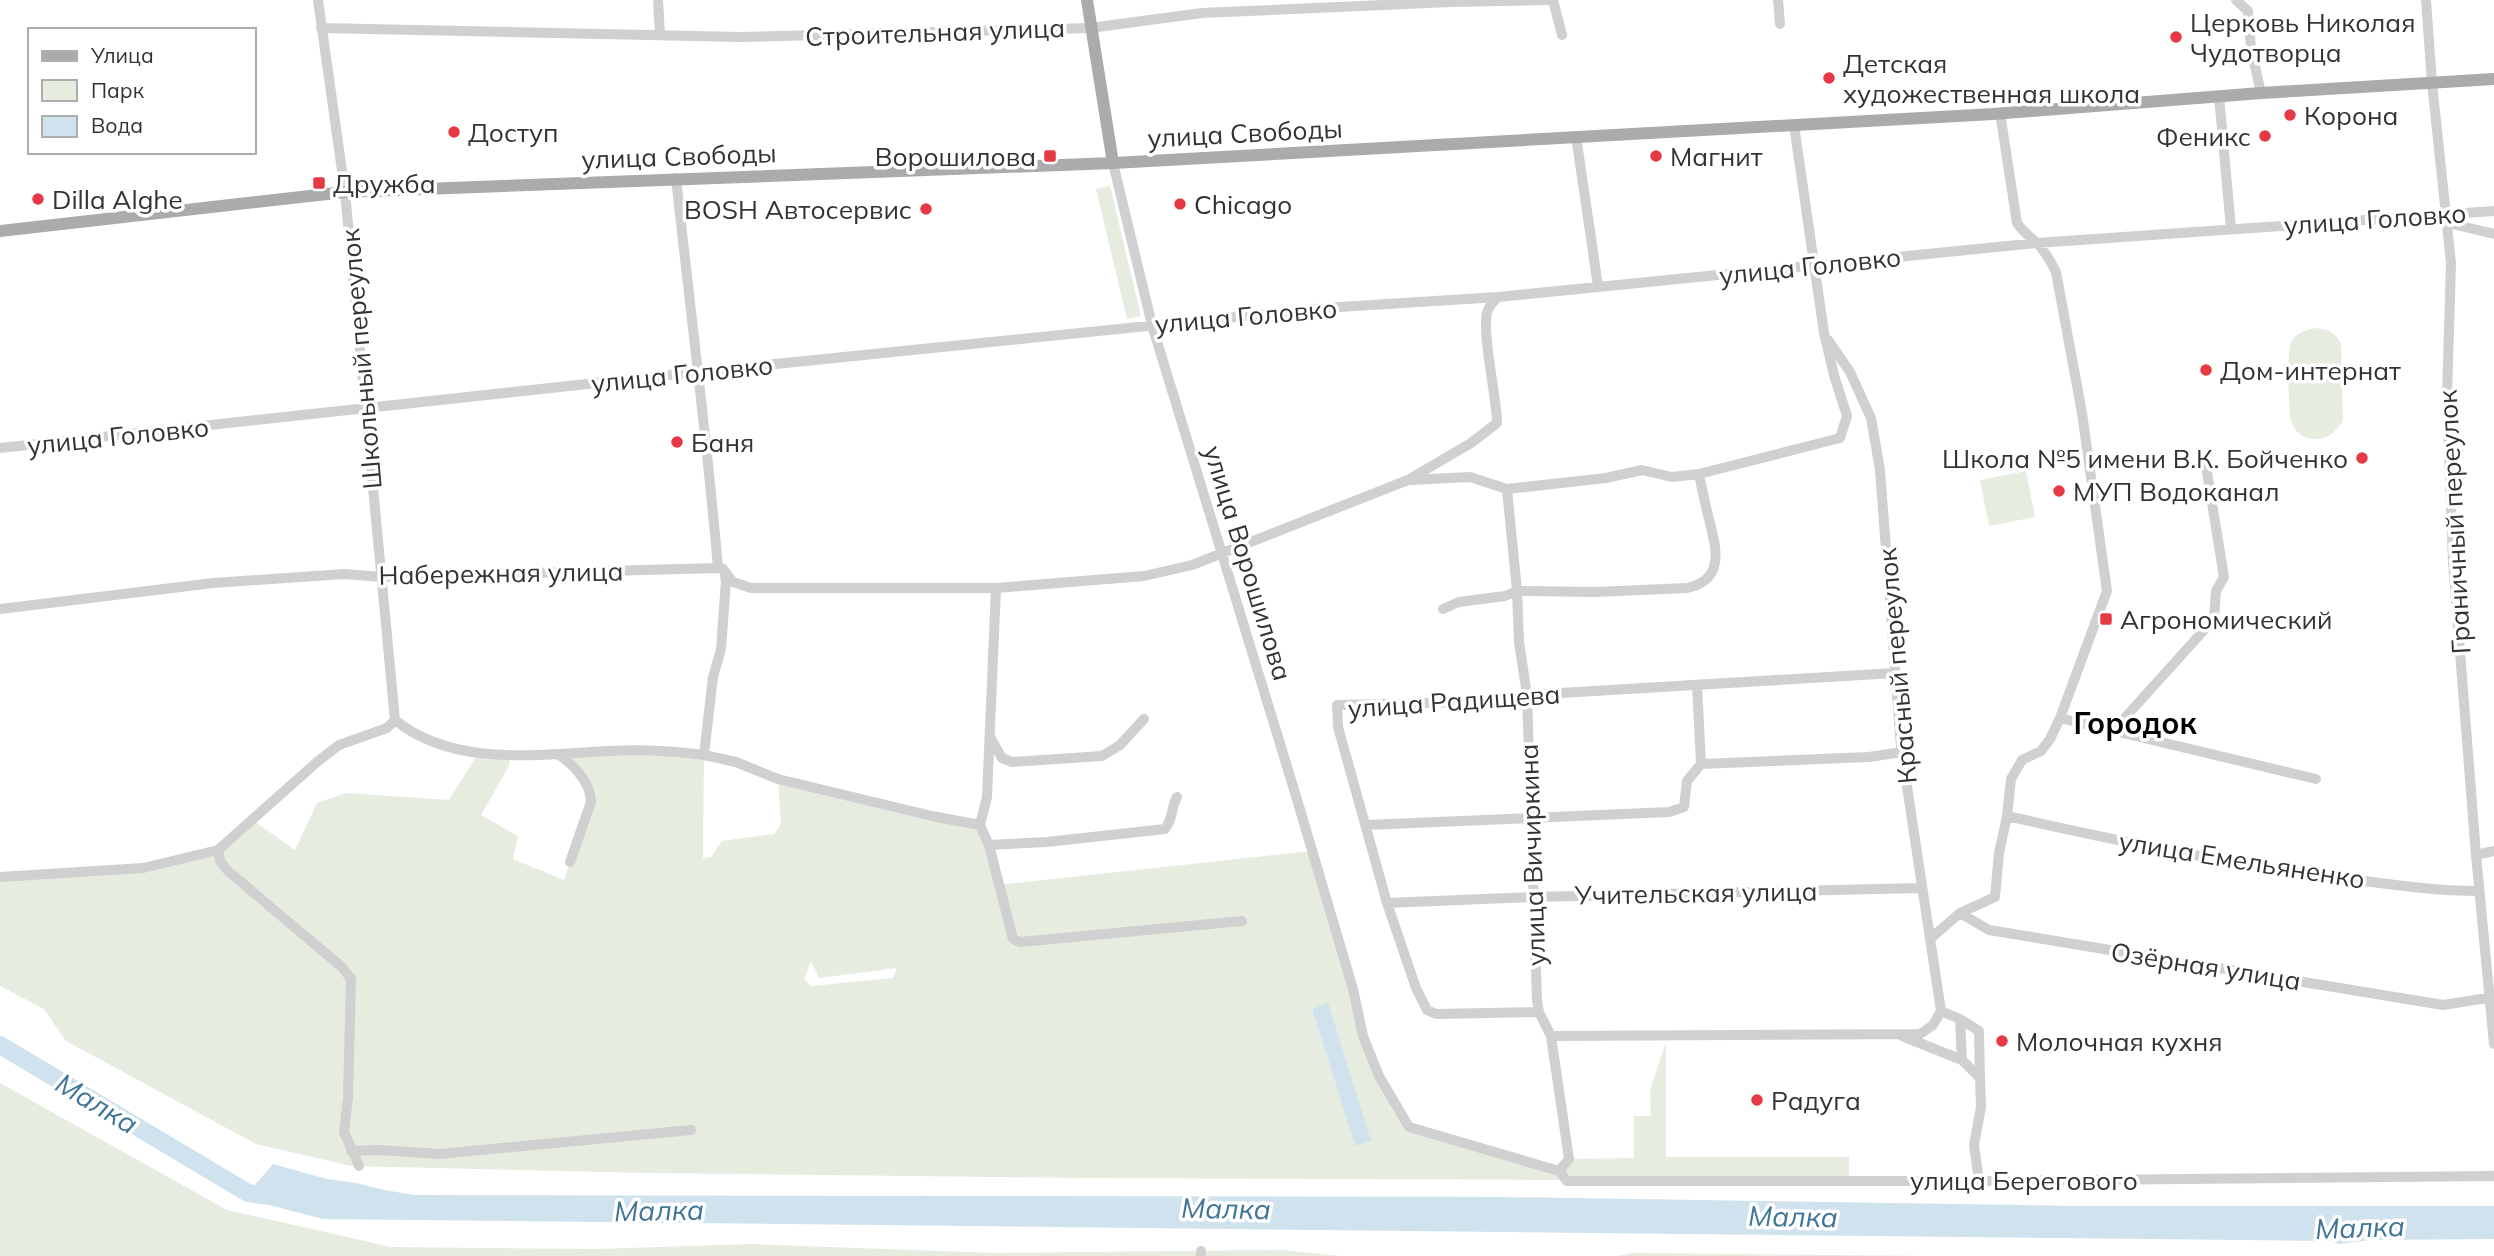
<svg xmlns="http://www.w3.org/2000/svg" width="2494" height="1256" viewBox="0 0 2494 1256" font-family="Mulish,sans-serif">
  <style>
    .green { fill: #e6ecdf; fill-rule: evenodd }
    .water { fill: #cfe2ee }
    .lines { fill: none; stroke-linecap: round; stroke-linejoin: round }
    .river { stroke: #cfe2ee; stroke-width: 18 }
    .minor { stroke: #d0d0d0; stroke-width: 10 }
    .major { stroke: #ababab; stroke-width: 12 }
    .poi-dot { fill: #e63946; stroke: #fff; stroke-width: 2.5 }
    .labels { text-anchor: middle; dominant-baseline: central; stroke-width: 7; stroke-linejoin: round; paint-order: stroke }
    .poi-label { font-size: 26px; fill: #333; stroke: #fff; text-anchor: start }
    .street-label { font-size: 26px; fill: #333; stroke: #fff }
    .water-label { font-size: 28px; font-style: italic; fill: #3f7597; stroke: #fff }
    .quarter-label { font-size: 30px; font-weight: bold; fill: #000; stroke: #fff }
  </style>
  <rect width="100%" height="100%" fill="#fff"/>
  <path class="green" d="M1110,186L1141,316L1127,319L1096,189Z
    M2314,328C2327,329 2335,331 2341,344L2343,420C2337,430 2330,438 2318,439C2306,439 2297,435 2292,424C2288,416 2287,349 2291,342C2296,333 2304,331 2314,328Z
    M2026,471L2035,517L1989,526L1980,480Z
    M479,752L510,756L509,766L481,815L518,836L513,859L564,880L591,792L559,755H704L703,858L711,857L722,841L774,834L781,824L778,779L980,825L998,885L1312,851L1363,1036L1409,1127L1559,1171L1569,1159L1634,1158V1116H1651L1650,1090L1666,1042V1157H1849V1181L1089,1178L648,1173L351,1166L256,1144L66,1041L44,1009L0,986V877L143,868L218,850L251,819L295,850L317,803L346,793L449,800ZM811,961L819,978L897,968L893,978L812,986L804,980ZM1328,1004L1355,1146L1312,1009Z
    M0,1083L227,1210L391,1247L597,1249L750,1244L995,1253L1282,1250L1340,1256H0Z
    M1635,1253L1932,1256H1616Z"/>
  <path class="water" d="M1328,1003L1371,1141L1355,1146L1312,1009Z
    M273,1164L327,1179L356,1183L384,1190L415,1195L1501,1197L2075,1206H2494V1239L2370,1240L2339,1244L2331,1241L323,1219L269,1205L248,1193Z"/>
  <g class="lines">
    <path class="river" d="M0,1045L248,1193L270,1196"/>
    <path class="minor" d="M318,0L345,192L395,720
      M658,0L660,34
      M1553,0L1562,35
      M1778,0L1780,24
      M2236,0L2248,11L2251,48L2261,93
      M2426,0L2432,83L2451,263L2447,396L2453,563L2476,855L2494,1044
      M321,28L741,37L1090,28L1202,13L1451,2L1549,0
      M2219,96L2231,229
      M1576,136L1598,286
      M1113,163L1152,325L1296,796L1353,989L1363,1036L1379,1076L1409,1127L1559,1171
      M676,178C690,308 707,438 718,568
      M2448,223L2494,234
      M1828,340L1850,372L1871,418L1880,470L1901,747L1941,1011
      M0,448L697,372L1324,308L1498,297L2037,243L2494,211
      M1411,480L1470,477L1507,489L1606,478L1642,470L1672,477L1699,474L1840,438L1847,416L1834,375L1824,333L1794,125
      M1507,489L1517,591L1519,642L1527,695L1537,1001L1539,1012L1551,1036L1569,1159L1559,1171
      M0,609L213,583L344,574L382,577L718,568L723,569L733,582L751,588H996L1144,576L1192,565L1408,480L1471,443L1497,423C1497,398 1480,326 1488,310C1490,305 1495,300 1498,297
      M1443,609L1459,602L1505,596L1517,591L1595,592L1687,588C1726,579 1716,548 1709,519C1705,504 1702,489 1699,474
      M1697,685L1701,764
      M2060,718L2316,779
      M395,720C449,764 526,756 591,752C629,749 667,750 704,755L713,677L721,649L726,581L724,570
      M2113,731L2214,619L2216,591L2224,577L2205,460
      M990,737L1002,758L1012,762L1102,756L1120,745L1144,719
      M559,755C574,765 591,783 591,802L570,862
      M704,755L736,762L778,779L932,816L980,825L987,797L996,588
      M2007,816C2119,841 2228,864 2342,878C2388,884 2433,891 2479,891
      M980,825L989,845L1013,939L1020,942L1242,921
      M1366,825L1669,812L1684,807L1687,781L1701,764L1869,757L1902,752
      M989,845L1047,842L1165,829C1173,819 1171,808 1177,797
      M2476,855L2494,851
      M0,877L143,868L218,850
      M1387,903L1533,897L1921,888
      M1960,913L1989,930L2443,1005L2494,997
      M1931,938L1960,913L1995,897L1999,853L2007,816L2011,779L2022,760L2041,751L2050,739L2060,718L2107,591L2082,413L2056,272C2051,262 2045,251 2037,243C2029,236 2023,232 2017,223L2000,113
      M1941,1011L1960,1019L1962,1060
      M1539,1012L1436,1014L1427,1010L1416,988L1387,903L1338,727L1337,705L1511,701L1527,695L1895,673
      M1960,1019L1979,1031L1980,1078
      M1551,1036L1920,1034L1933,1025L1941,1011
      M1902,1036L1962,1060L1980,1078L1981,1107L1974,1145L1979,1181
      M351,1151L379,1150L439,1154L691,1130
      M359,1166L344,1132L348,1097L351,979L343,968L228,871L220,861L218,850L317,762L339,745L387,728L395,720
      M1559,1171L1567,1181H1979L2494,1176
      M1201,1251V1256"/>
    <path class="major" d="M1087,0L1113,163
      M0,231L345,192L1113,163L1993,114L2261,93L2494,79"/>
  </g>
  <g class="poi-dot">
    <circle cx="2176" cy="37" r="7"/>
    <circle cx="1829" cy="78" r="7"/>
    <circle cx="2290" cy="115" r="7"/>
    <circle cx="454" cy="132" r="7"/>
    <circle cx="2265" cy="136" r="7"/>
    <rect x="1043" y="149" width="14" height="14" rx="3.5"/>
    <circle cx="1656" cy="156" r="7"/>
    <rect x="312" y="176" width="14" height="14" rx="3.5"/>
    <circle cx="38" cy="199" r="7"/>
    <circle cx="1180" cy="204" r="7"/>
    <circle cx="926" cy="209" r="7"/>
    <circle cx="2206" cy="370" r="7"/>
    <circle cx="677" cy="442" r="7"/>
    <circle cx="2362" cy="458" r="7"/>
    <circle cx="2059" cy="491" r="7"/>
    <rect x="2099" y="612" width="14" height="14" rx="3.5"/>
    <circle cx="2002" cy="1041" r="7"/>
    <circle cx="1757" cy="1100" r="7"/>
  </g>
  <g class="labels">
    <g class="poi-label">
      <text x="2190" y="22">Церковь Николая<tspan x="2190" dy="30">Чудотворца</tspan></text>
      <text x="1843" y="63">Детская<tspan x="1843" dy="30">художественная школа</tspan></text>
      <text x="2304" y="115">Корона</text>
      <text x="468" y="132">Доступ</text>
      <text x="2251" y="136" text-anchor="end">Феникс</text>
      <text x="1036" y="156" text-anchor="end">Ворошилова</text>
      <text x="1670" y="156">Магнит</text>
      <text x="333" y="183">Дружба</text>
      <text x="52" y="199">Dilla Alghe</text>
      <text x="1194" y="204">Chicago</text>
      <text x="912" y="209" text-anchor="end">BOSH Автосервис</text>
      <text x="2220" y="370">Дом-интернат</text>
      <text x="691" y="442">Баня</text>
      <text x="2348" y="458" text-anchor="end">Школа №5 имени В.К. Бойченко</text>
      <text x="2073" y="491">МУП Водоканал</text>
      <text x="2120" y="619">Агрономический</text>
      <text x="2016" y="1041">Молочная кухня</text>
      <text x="1771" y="1100">Радуга</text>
    </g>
    <g class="street-label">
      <text transform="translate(935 32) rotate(-2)">Строительная улица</text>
      <text transform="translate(1245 133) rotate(-3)">улица Свободы</text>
      <text transform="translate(679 156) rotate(-2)">улица Свободы</text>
      <text transform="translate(2375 219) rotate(-4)">улица Головко</text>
      <text transform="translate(1810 266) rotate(-6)">улица Головко</text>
      <text transform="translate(1246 316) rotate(-5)">улица Головко</text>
      <text transform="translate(361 359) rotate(-95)">Школьный переулок</text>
      <text transform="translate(682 374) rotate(-6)">улица Головко</text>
      <text transform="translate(118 436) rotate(-6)">улица Головко</text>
      <text transform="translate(2454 522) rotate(-93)">Граничный переулок</text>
      <text transform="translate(1248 563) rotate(73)">улица Ворошилова</text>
      <text transform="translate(501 573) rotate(-1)">Набережная улица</text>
      <text transform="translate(1897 666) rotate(-95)">Красный переулок</text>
      <text transform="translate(1454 701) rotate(-4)">улица Радищева</text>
      <text transform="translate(1532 855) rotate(-92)">улица Вичиркина</text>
      <text transform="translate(2242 860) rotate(9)">улица Емельяненко</text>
      <text transform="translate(1696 893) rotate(-1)">Учительская улица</text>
      <text transform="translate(2206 966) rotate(9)">Озёрная улица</text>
      <text x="2024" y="1180">улица Берегового</text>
    </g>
    <g class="water-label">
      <text transform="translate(97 1103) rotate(31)">Малка</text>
      <text transform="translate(1226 1208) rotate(1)">Малка</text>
      <text transform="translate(659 1210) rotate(-1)">Малка</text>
      <text transform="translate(1793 1216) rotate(1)">Малка</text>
      <text transform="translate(2360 1227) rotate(-2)">Малка</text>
    </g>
    <g class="quarter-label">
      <text x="2135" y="723">Городок</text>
    </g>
  </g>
  <rect x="28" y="28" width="228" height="126" fill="#ffffff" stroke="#adadad" stroke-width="2"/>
  <rect x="42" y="51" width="35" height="10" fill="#ababab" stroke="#adadad" stroke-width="2"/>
  <text x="91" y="63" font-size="21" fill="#333333">Улица</text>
  <rect x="42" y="80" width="35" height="21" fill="#e6ecdf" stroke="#adadad" stroke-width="2"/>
  <text x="91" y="98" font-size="21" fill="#333333">Парк</text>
  <rect x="42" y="116" width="35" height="21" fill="#cfe2ee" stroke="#adadad" stroke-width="2"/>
  <text x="91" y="133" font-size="21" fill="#333333">Вода</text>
</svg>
